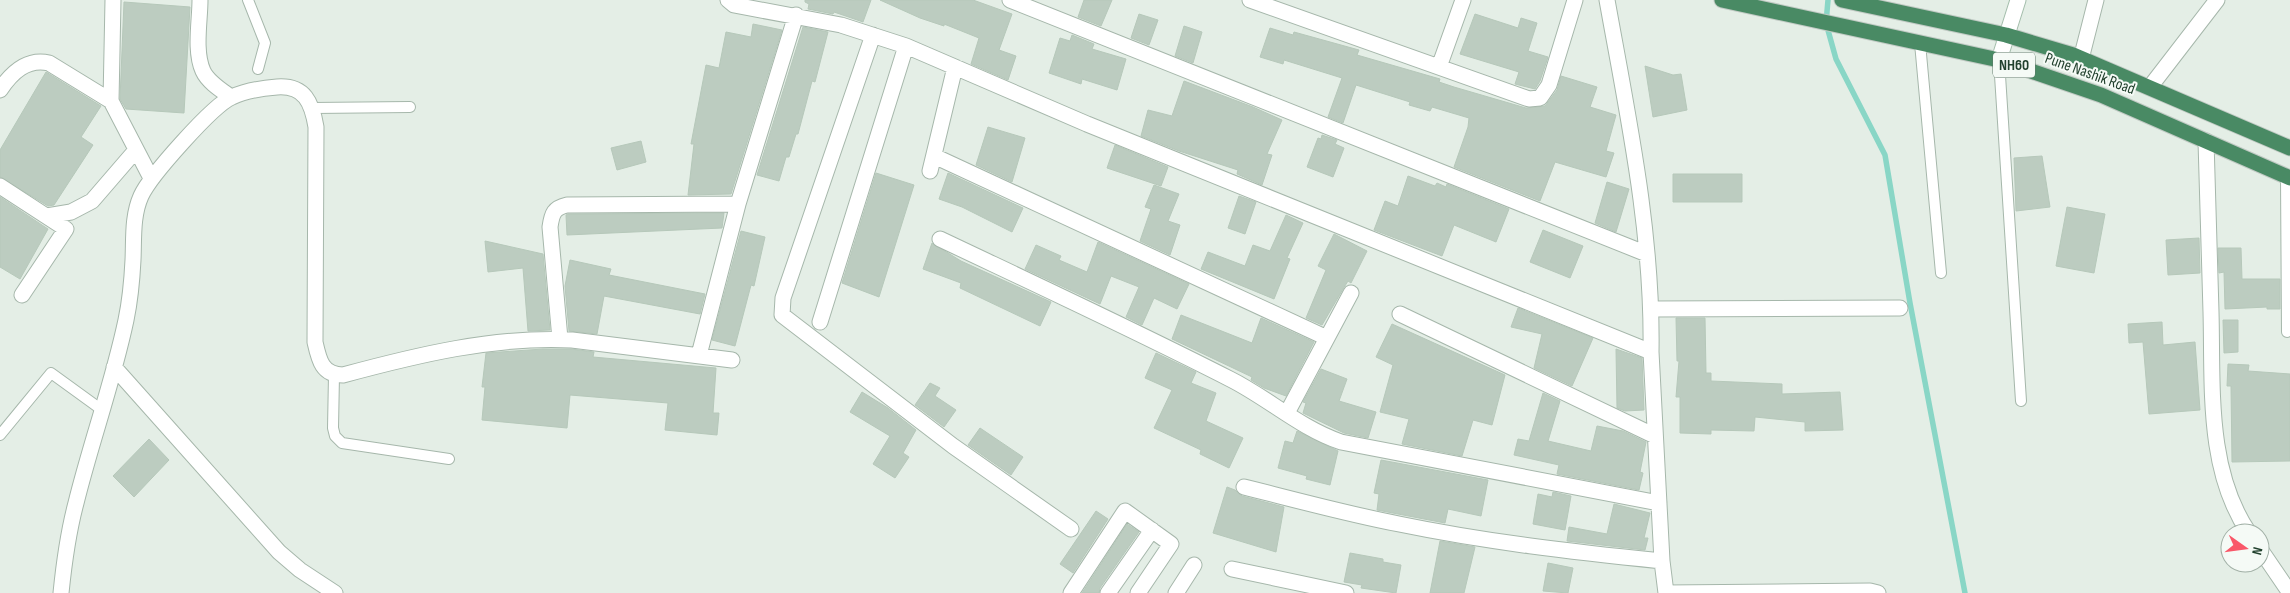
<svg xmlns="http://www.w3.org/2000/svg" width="2290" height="593" viewBox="0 0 2290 593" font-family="'Sofia Sans Condensed',sans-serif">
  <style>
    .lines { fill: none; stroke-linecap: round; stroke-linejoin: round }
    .stream { stroke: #89d6c6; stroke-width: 5.5 }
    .building { fill: #bcccc0; stroke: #b6c8ba }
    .service-casing { stroke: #a6b7ab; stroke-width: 12 }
    .minor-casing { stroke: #a6b7ab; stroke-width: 17 }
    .secondary-casing { stroke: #a4beac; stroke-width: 17 }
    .trunk-casing { stroke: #c1cac4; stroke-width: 17 }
    .service { stroke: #fff; stroke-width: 10 }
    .minor { stroke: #fff; stroke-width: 15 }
    .secondary { stroke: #fff; stroke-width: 15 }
    .trunk { stroke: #498a64; stroke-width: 15 }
    .labels { text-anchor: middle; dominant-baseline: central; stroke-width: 4; stroke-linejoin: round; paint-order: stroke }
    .shield { fill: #f5faf6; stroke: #61786a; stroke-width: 1 }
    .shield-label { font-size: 15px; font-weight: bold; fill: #22412e }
    .street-label { font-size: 16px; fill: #22412e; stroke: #f5faf6 }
  </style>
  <rect width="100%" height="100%" fill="#e4eee6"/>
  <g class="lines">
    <path class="stream" d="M1828,0L1826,23L1836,59L1885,155L1910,303L1965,593"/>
  </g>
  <path class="building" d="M805,0H871L863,22L834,12L833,14L808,9L809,4L805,2Z
    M880,0H973L1012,14L999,50L1016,56L1008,80L971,64L979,38L944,24V26L920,18Z
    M1084,0H1112L1101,26L1078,17Z
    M124,2L190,7L184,113L126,109L120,99Z
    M1139,14L1158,20L1149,45L1131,38Z
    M1475,14L1518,28L1521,18L1537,23L1528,51L1548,57L1540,81L1535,89L1515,84L1519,72L1460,54Z
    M753,24L782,30L731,194L688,195L694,144H691L706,65L719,68L726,32L751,37Z
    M1184,26L1202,32L1193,63L1175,56Z
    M803,27L828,32L815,82L812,81L798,134H796L789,157H786L779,181L757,175Z
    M1270,28L1293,35L1294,32L1359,50L1357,55L1440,79L1439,82L1454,87L1526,108L1545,106L1557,90L1561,76L1597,87L1590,107L1616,115L1606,151L1614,153L1606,177L1555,162L1540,201L1454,167L1468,127L1469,118L1432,107L1430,111L1409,105L1410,102L1356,85L1343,123L1328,117L1342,78L1284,60L1283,64L1260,57Z
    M1072,35L1094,44L1092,49L1126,59L1117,90L1082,79L1081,84L1049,73L1060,38L1070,41Z
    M1645,66L1673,75L1681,74L1687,110L1653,117Z
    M46,72L101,106L81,137L93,145L54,205L48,206L0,177V150Z
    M1184,81L1253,107L1282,120L1267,154L1272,155L1262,185L1237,174L1238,170L1179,151L1141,136L1148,110L1172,116Z
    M988,127L1025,138L1012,182L976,165Z
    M1322,135L1337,140L1335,144L1344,148L1333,177L1307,167L1318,138L1321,139Z
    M641,141L646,162L617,170L611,148Z
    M1115,145L1168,167L1161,186L1107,168Z
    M2042,156L2050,207L2016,211L2014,158Z
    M876,173L914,185L879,297L842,283Z
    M948,173L1023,208L1012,232L962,207L939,199Z
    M1673,174H1742V202H1673Z
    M1408,176L1435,186L1437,183L1446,187L1447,184L1509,209L1496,242L1454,225L1442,256L1374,230L1385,201L1398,206Z
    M1607,182L1629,189L1616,232L1595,223Z
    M1154,185L1179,194L1168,221L1180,225L1170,255L1140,241L1151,209L1145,207Z
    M1239,196L1256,202L1245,234L1228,228Z
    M0,197L48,229L20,279L0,267Z
    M2067,207L2105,214L2094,273L2056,266Z
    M724,213L722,228L567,235L566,215L568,214Z
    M1286,215L1303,223L1287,258L1290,259L1274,299L1201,269L1208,252L1245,266L1253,245L1270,251Z
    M1543,230L1583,246L1570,278L1530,262Z
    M741,231L765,237L754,286L751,285L735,346L712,340Z
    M1334,234L1367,251L1351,283L1348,281L1343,289L1322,325L1306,318L1326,270L1318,266Z
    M2199,238L2200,273L2168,275L2166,240Z
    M485,241L543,254L550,330L528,331L523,268L488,272Z
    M1098,242L1189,284L1177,309L1154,298L1142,325L1126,317L1139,287L1111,276L1100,304L1025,269L1036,245L1061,256L1059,260L1087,272Z
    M932,243L961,261L1051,302L1040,326L960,288L961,283L923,269Z
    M2218,248H2241L2242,279H2280V309H2267V307L2225,309L2224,272L2219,273Z
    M570,260L611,269L609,275L705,294L700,314L604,296L597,334L569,331L565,286Z
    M1518,308L1593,338L1572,386L1534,368L1542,334L1511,327Z
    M1181,315L1252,343L1261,318L1314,342L1286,396L1264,388L1251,380L1252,377L1172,339Z
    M1676,318H1705L1706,373H1711V381L1782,384V394L1840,392L1843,430L1805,431V422L1755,417L1754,431L1711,430V434L1680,433V397H1676L1679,361H1677Z
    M2223,320H2238V352L2224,353Z
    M2162,322L2163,345L2195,342L2200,410L2149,414L2143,342L2129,343L2128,324Z
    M1392,324L1505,375L1492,425L1473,420L1462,456L1402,444L1409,419L1380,412L1393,365L1376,357Z
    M543,349H571L594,352L593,357L716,368L713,413H719L717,435L665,430L668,403L570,395L567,428L482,420L485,387H482L486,353Z
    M1616,349L1642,358L1644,410L1625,411L1617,408Z
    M1156,353L1196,372L1191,383L1216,393L1206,421L1243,438L1229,468L1200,454L1201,450L1154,428L1172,390L1145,378Z
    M2228,364L2249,365L2248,371L2290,374V461L2232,462L2231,386H2227Z
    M1321,369L1347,379L1339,401L1376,412L1368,438L1344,433L1303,413L1306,403L1303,402Z
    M930,383L940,388L935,396L956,410L944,427L915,405Z
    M862,392L888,408L916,430L903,453L909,457L895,478L873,464L890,436L850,412Z
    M1543,393L1560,401L1548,441L1591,451L1597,426L1623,431L1646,442L1640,472L1643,473L1639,490L1557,474L1559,465L1514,455L1518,439L1529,441Z
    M980,428L1023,457L1011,475L968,445Z
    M1297,431L1338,451L1330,485L1306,479L1307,476L1278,468L1285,441L1293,443Z
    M149,439L169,460L134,497L113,476Z
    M1381,460L1488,480L1481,516L1448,509L1445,523L1377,510L1379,494L1374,493Z
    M1227,487L1235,490L1242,496L1284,507L1276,552L1213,533Z
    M1553,492L1571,496L1565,530L1533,524L1538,494L1552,497Z
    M1614,504L1650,513L1644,538H1648L1645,550L1567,541L1569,527L1607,534Z
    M1096,511L1108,519L1073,573L1060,564Z
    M1127,524L1139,532L1100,588L1099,593H1082Z
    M1440,541L1475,547L1464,593H1430Z
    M1350,553L1383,559V562L1401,565L1396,593L1361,588L1362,585L1344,582Z
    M1548,563L1573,568L1568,593L1543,591Z"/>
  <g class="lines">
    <g class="service-casing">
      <path id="service" d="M248,0L265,43L258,69
        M1920,43L1941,273
        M1999,60L2021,401
        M313,108L410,107
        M2286,177L2287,332
        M334,375L333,428L335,436L342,443L449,459
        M0,435L51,373L102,410"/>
    </g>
    <g class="minor-casing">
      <path id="minor" d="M113,0L111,101L151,178
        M200,0C200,21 194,51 203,71C208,82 221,90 231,97
        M728,0L734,5L841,25L906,46L1087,124L1651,352L1662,561L1666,593
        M1010,0L1647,254
        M1250,0L1529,99L1540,98L1549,85L1575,0
        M1607,0C1628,117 1653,233 1651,352
        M873,35L783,298L782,315L953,446L1071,529
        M2081,59L2096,0
        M1439,67L1463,0
        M2150,87L2217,0
        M0,90C12,72 27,58 49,63L111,101
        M2206,141C2208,198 2209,255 2211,312C2213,386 2206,470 2249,533
        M934,156L1327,338L1287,413
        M930,171L955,67
        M0,186L66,229L22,295
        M47,216L71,212L92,201L136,150
        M940,239C1037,285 1134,330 1230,379C1268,398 1300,428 1341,442L1659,503
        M1651,309L1900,308
        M1400,314L1655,436
        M820,322L906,46
        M1327,338L1351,293
        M560,339L550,227C552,213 554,208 567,205L738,204
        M699,355L738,204L796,15
        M114,367L279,552L300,570L335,593
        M1244,487C1296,500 1347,514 1399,524C1486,542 1574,552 1662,561
        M2260,549L2290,593
        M1232,569L1346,593
        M61,593C64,563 68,533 76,503C91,442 113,382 126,320C130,301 132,280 133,260C134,239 132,216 141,196C150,176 213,105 232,97C245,91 263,88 277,87C305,85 312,103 316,127L315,342C319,360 322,375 343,375C417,355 495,336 572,340L732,360
        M1071,593L1125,511L1171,544L1138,593
        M1108,593L1152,530
        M1176,593L1194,565
        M1666,593L1870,591L1878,593"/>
    </g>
    <g class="secondary-casing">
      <path id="secondary" d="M1999,60L2018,0"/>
    </g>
    <g class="trunk-casing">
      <path id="trunk" d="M1722,0L1999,60L2101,95L2290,178
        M1842,0L2006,35L2073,55L2290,148"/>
    </g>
    <use href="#service" class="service"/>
    <use href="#minor" class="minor"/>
    <use href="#secondary" class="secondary"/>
    <use href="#trunk" class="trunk"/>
  </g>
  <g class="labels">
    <rect class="shield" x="1993" y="52.5" width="42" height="25" rx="4"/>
    <g class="shield-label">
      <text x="2014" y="65">NH60</text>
    </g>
    <g class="street-label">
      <text transform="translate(2090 74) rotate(20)">Pune Nashik Road</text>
    </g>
  </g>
  <g transform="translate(2245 548) rotate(104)"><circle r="24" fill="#f5faf6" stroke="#a1b0a6"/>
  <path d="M0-4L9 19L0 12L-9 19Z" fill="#f95769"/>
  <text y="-8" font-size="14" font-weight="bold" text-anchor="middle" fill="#22412e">N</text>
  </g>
</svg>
